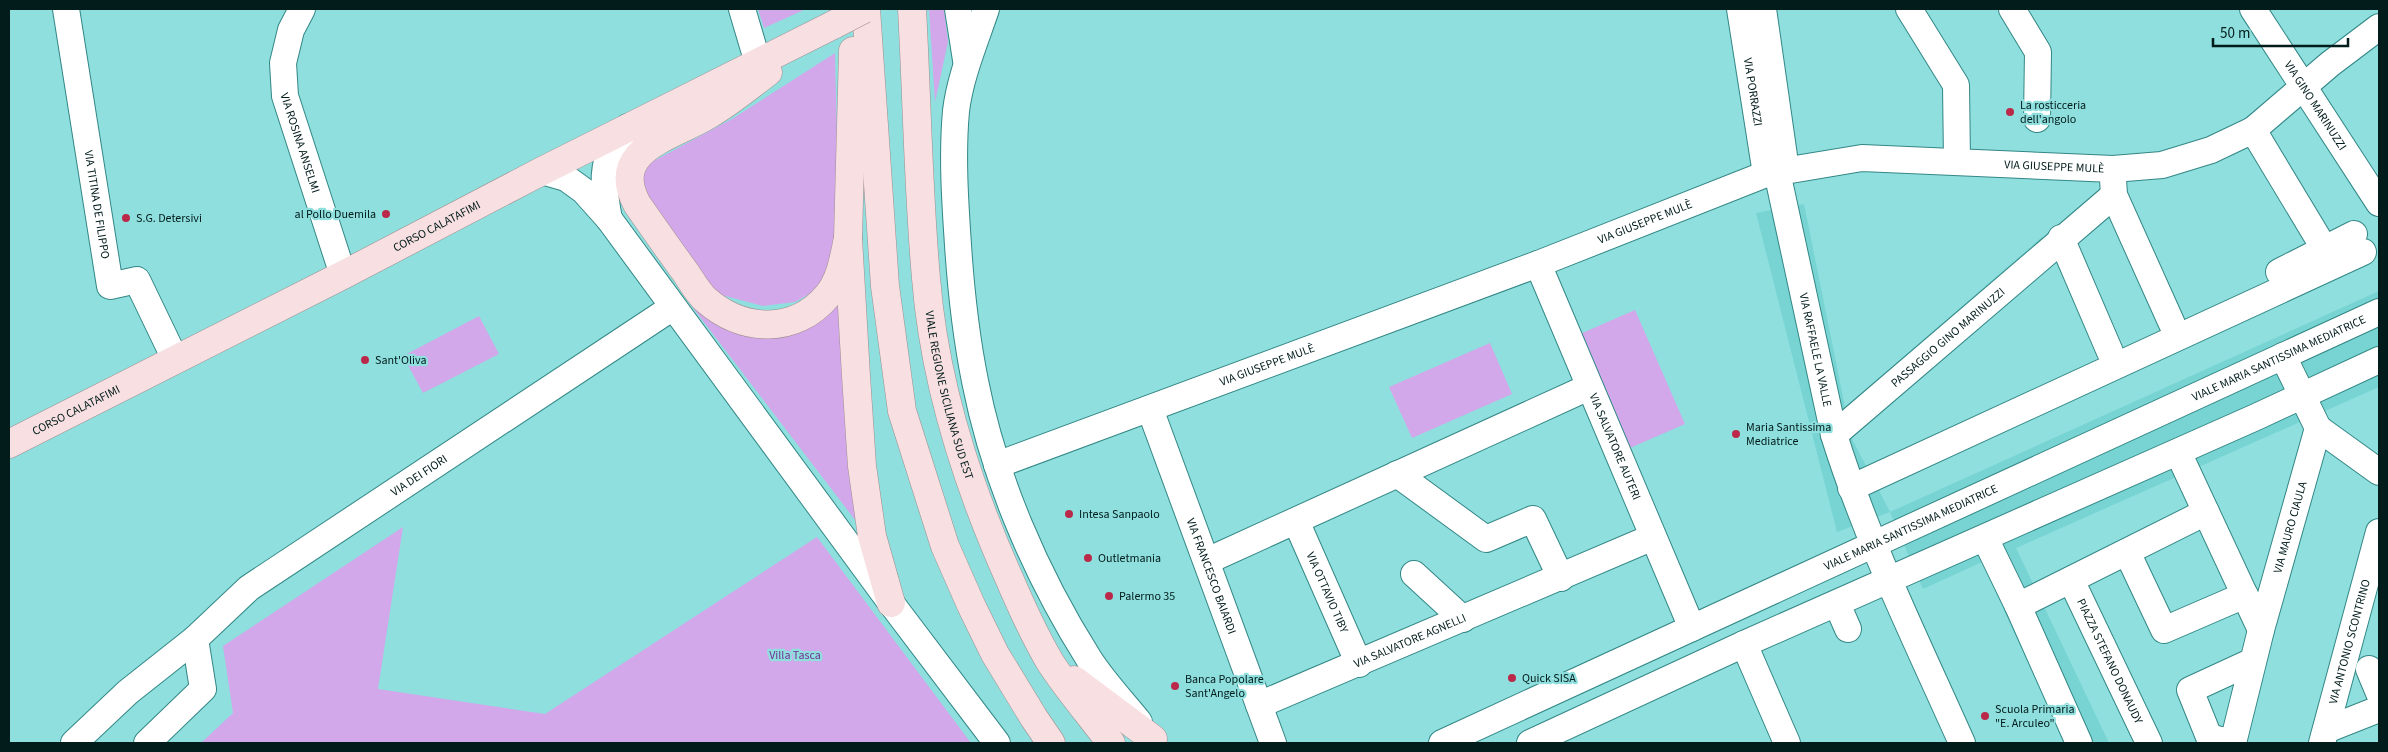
<svg xmlns="http://www.w3.org/2000/svg" width="2388" height="752" viewBox="0 0 2388 752" font-family="'Source Sans 3',sans-serif">
  <style>
    .built { fill: #77d4d2 }
    .green { fill: #d3a8eb }
    .lines { fill: none; stroke-linecap: round; stroke-linejoin: round }
    .minor-casing { stroke: #338786; stroke-width: 28 }
    .major-casing { stroke: #9f8d8f; stroke-width: 29 }
    .minor { stroke: #fff; stroke-width: 26 }
    .major { stroke: #f8e0e2; stroke-width: 28 }
    .major-bridge-casing { stroke: #9f8d8f; stroke-width: 29; stroke-linecap: butt }
    .major-bridge { stroke: #f8e0e2; stroke-width: 28 }
    .poi-dot { fill: #ba294a; stroke: #8edfdd; stroke-width: 2 }
    .labels { text-anchor: middle; dominant-baseline: central; stroke-width: 4.5; stroke-linejoin: round; paint-order: stroke }
    .street-label { font-size: 12px; fill: #021b1b; stroke: #8edfdd }
    .poi-label { font-size: 12px; fill: #021b1b; stroke: #8edfdd; text-anchor: start }
    .park-label { font-size: 12px; fill: #753293; stroke: #8edfdd }
  </style>
  <rect width="100%" height="100%" fill="#8edfdd"/>
  <path class="built" d="M1804,204L1845,407L2042,237L2057,254L1851,437L1890,512L2379,291V387L2016,548L2109,743H2064L1982,562L1923,589L1890,512L1837,532L1756,213Z"/>
  <path class="green" d="M758,9H806L764,28Z
    M929,9H944L948,42L935,102Z
    M835,53L839,226L835,266L818,289L795,302L763,306L718,294L647,204L641,180L650,163L732,119Z
    M841,300L862,529L693,308L720,327L752,336Z
    M1635,310L1685,424L1630,448L1580,334Z
    M479,316L499,354L423,393L403,356Z
    M1490,343L1512,394L1412,438L1389,387Z
    M403,527L378,689L545,714L817,537L971,743H201L233,713L223,646Z"/>
  <g class="lines">
    <g class="minor-casing">
      <g id="minor">
        <path id="s1" d="M66,9L110,286L137,280L175,359"/>
        <path id="s2" d="M302,9L291,30L283,63L285,96L343,275"/>
        <path d="M742,9L758,63"/>
        <path d="M958,9L966,60"/>
        <path d="M986,9C975,42 960,77 956,111C952,155 955,201 958,245C961,291 966,336 975,381C994,478 1036,575 1089,659C1103,681 1122,701 1139,722"/>
        <path id="s3" d="M1740,9L1766,174"/>
        <path d="M1763,9L1786,170"/>
        <path d="M1909,9L1956,85L1957,161"/>
        <path d="M2012,9L2038,52L2037,119"/>
        <path id="s4" d="M2253,9L2379,203"/>
        <path d="M2253,130L2333,263"/>
        <path d="M542,171L566,178L584,191L609,219L891,603L997,743"/>
        <path id="s5" d="M1777,172L1834,435C1867,541 1917,642 1962,743"/>
        <path d="M2113,179L2114,195L2172,324"/>
        <path d="M609,219C605,199 601,172 610,153C615,144 623,135 628,127"/>
        <path d="M2061,238L2110,352"/>
        <path id="s6" d="M1538,264L1692,628"/>
        <path d="M2279,272L2354,234"/>
        <path id="s7" d="M1150,409L1273,743"/>
        <path d="M2318,428L2379,472"/>
        <path id="s8" d="M1834,435L2114,195"/>
        <path d="M2178,452L2261,630"/>
        <path id="s9" d="M997,465L1538,264L1766,174L1862,158L2113,169L2162,165L2211,150L2253,130L2330,64L2379,27"/>
        <path d="M1397,474L1486,539L1533,519L1561,578"/>
        <path d="M1851,488L2363,252"/>
        <path id="s10" d="M1296,521L1359,664"/>
        <path d="M1985,538L2018,606L2079,743"/>
        <path d="M2127,552L2164,630L2245,595"/>
        <path d="M1207,561L1589,387"/>
        <path d="M1414,574L1463,619"/>
        <path id="s11" d="M2071,580L2149,743"/>
        <path d="M1837,604L1848,629"/>
        <path d="M2018,606L2206,512"/>
        <path d="M1744,644L1787,743"/>
        <path id="s12" d="M2253,661L2190,690L2209,737L2233,743L2261,630L2318,428L2283,356"/>
        <path d="M2369,669L2379,693"/>
        <path id="s13" d="M1259,705L1653,537"/>
        <path d="M2326,730L2379,709"/>
        <path id="s14" d="M74,743L128,692L195,639L249,588L673,307"/>
        <path d="M147,743L203,689L195,639"/>
        <path id="s15" d="M1442,743L2379,312"/>
        <path d="M1530,743L1744,644L2256,417L2379,360"/>
        <path id="s16" d="M2322,743L2379,532"/>
      </g>
    </g>
    <g class="major-casing">
      <g id="major">
        <path d="M866,9L885,286L902,411L945,546L971,605L995,654L1034,718L1051,743"/>
        <path id="s17" d="M912,9C917,98 918,189 926,278C934,381 967,484 1009,578C1021,606 1034,635 1050,662C1068,690 1091,716 1111,743"/>
        <path d="M853,51L848,238L856,376L862,466L872,536L891,603"/>
        <path d="M768,72C748,87 729,103 708,115C672,137 608,149 637,204C653,227 669,250 686,273C692,282 698,293 706,300C743,332 795,335 828,295C841,279 844,257 848,238"/>
        <path id="s18" d="M9,444L343,275L542,171L835,24"/>
        <path d="M1074,680L1153,739"/>
      </g>
    </g>
    <use href="#minor" class="minor"/>
    <use href="#major" class="major"/>
    <g class="major-bridge-casing">
      <path id="major-bridge" d="M835,24L864,9"/>
    </g>
    <use href="#major-bridge" class="major-bridge"/>
  </g>
  <g class="poi-dot">
    <circle cx="2010" cy="112" r="5"/>
    <circle cx="386" cy="214" r="5"/>
    <circle cx="126" cy="218" r="5"/>
    <circle cx="365" cy="360" r="5"/>
    <circle cx="1736" cy="434" r="5"/>
    <circle cx="1069" cy="514" r="5"/>
    <circle cx="1088" cy="558" r="5"/>
    <circle cx="1109" cy="596" r="5"/>
    <circle cx="1512" cy="678" r="5"/>
    <circle cx="1175" cy="686" r="5"/>
    <circle cx="1985" cy="716" r="5"/>
  </g>
  <g class="labels">
    <g class="street-label">
      <text stroke="none"><textPath href="#s3" startOffset="84">VIA PORRAZZI</textPath></text>
      <text stroke="none"><textPath href="#s4" startOffset="115">VIA GINO MARINUZZI</textPath></text>
      <text stroke="none"><textPath href="#s2" startOffset="140">VIA ROSINA ANSELMI</textPath></text>
      <text stroke="none"><textPath href="#s9" startOffset="1112">VIA GIUSEPPE MULÈ</textPath></text>
      <text stroke="none"><textPath href="#s1" startOffset="198">VIA TITINA DE FILIPPO</textPath></text>
      <text stroke="none"><textPath href="#s9" startOffset="692">VIA GIUSEPPE MULÈ</textPath></text>
      <text stroke="none"><textPath href="#s18" startOffset="480">CORSO CALATAFIMI</textPath></text>
      <text stroke="none"><textPath href="#s8" startOffset="150">PASSAGGIO GINO MARINUZZI</textPath></text>
      <text stroke="none"><textPath href="#s5" startOffset="182">VIA RAFFAELE LA VALLE</textPath></text>
      <text stroke="none"><textPath href="#s15" startOffset="921">VIALE MARIA SANTISSIMA MEDIATRICE</textPath></text>
      <text stroke="none"><textPath href="#s9" startOffset="288">VIA GIUSEPPE MULÈ</textPath></text>
      <text stroke="none"><textPath href="#s17" startOffset="389">VIALE REGIONE SICILIANA SUD EST</textPath></text>
      <text stroke="none"><textPath href="#s18" startOffset="75">CORSO CALATAFIMI</textPath></text>
      <text stroke="none"><textPath href="#s6" startOffset="198">VIA SALVATORE AUTERI</textPath></text>
      <text stroke="none"><textPath href="#s14" startOffset="438">VIA DEI FIORI</textPath></text>
      <text stroke="none"><textPath href="#s15" startOffset="516">VIALE MARIA SANTISSIMA MEDIATRICE</textPath></text>
      <text stroke="none"><textPath href="#s12" startOffset="368">VIA MAURO CIAULA</textPath></text>
      <text stroke="none"><textPath href="#s7" startOffset="178">VIA FRANCESCO BAIARDI</textPath></text>
      <text stroke="none"><textPath href="#s10" startOffset="78">VIA OTTAVIO TIBY</textPath></text>
      <text stroke="none"><textPath href="#s16" startOffset="105">VIA ANTONIO SCONTRINO</textPath></text>
      <text stroke="none"><textPath href="#s13" startOffset="164">VIA SALVATORE AGNELLI</textPath></text>
      <text stroke="none"><textPath href="#s11" startOffset="90">PIAZZA STEFANO DONAUDY</textPath></text>
    </g>
    <g class="poi-label">
      <text x="2020" y="105">La rosticceria<tspan x="2020" dy="14">dell'angolo</tspan></text>
      <text x="376" y="214" text-anchor="end">al Pollo Duemila</text>
      <text x="136" y="218">S.G. Detersivi</text>
      <text x="375" y="360">Sant'Oliva</text>
      <text x="1746" y="427">Maria Santissima<tspan x="1746" dy="14">Mediatrice</tspan></text>
      <text x="1079" y="514">Intesa Sanpaolo</text>
      <text x="1098" y="558">Outletmania</text>
      <text x="1119" y="596">Palermo 35</text>
      <text x="1522" y="678">Quick SISA</text>
      <text x="1185" y="679">Banca Popolare<tspan x="1185" dy="14">Sant'Angelo</tspan></text>
      <text x="1995" y="709">Scuola Primaria<tspan x="1995" dy="14">"E. Arculeo"</tspan></text>
    </g>
    <g class="park-label">
      <text x="795" y="655">Villa Tasca</text>
    </g>
  </g>
  <rect width="2388" height="752" fill="none" stroke="#021b1b" stroke-width="20"/>
  <path d="M2213 38v8h135v-8" fill="none" stroke="#021b1b" stroke-width="2.5"/>
  <text x="2220" y="38" font-size="15" fill="#021b1b" stroke="#8edfdd" stroke-width="4" paint-order="stroke">50 m</text>
</svg>
